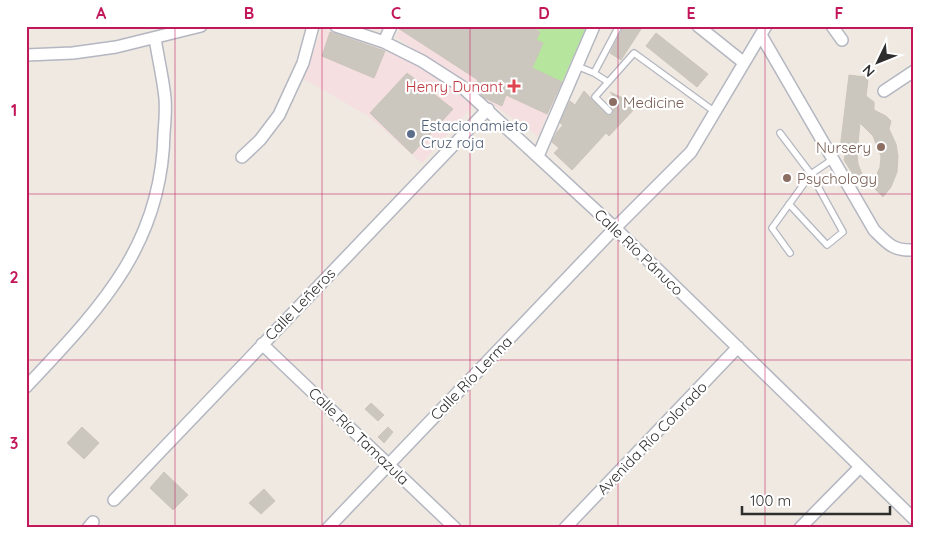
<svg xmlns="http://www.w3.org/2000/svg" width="940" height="554" viewBox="0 0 940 554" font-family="Quicksand,sans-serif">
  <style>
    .medical { fill: #f5dfe0 }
    .green { fill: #b6e59e }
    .building { fill: #cbc7bf; stroke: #cbc5ba }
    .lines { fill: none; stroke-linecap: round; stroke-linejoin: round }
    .service-casing { stroke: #b4b7c1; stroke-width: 8 }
    .minor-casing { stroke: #b4b7c1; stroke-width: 14 }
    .service { stroke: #fff; stroke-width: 5.5 }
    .minor { stroke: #fff; stroke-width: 11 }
    .grid { fill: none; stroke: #c2185b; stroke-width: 1; stroke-opacity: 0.55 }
    .health-dot { fill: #e0444e; stroke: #fff; stroke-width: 2 }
    .education-dot { fill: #8d6e63; stroke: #fff; stroke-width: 2 }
    .service-dot { fill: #5c6f8a; stroke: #fff; stroke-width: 2 }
    .labels { text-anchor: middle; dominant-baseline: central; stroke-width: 4.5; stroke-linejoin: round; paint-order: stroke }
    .health-label { font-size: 15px; fill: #be3a42; stroke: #fff; text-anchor: end }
    .education-label { font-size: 15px; fill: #785e54; stroke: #fff; text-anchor: start }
    .service-label { font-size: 15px; fill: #4e5e75; stroke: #fff; text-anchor: start }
    .street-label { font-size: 15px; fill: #2e2e2e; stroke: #fff }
    .neatline { fill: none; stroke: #c2185b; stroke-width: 2 }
    .grid-label { font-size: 16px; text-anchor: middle; font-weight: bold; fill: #c2185b }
  </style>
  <rect width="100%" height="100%" fill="#efe9e1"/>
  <path class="medical" d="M401,26H587L538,136L396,37Z
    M322,28L416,62L475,103L422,163L368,116L304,79Z"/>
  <path class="green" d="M528,26H587L562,82L532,68L543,43L536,40L540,31Z"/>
  <path class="building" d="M398,26H528L540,32L536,40L543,43L532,68L562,82L547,114L506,95L502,106L485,98L481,94L482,89L475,86L478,80L398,28Z
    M624,26H643L621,60L610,53Z
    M330,32L385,51L374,78L322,56Z
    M656,33L708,74L697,87L646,46Z
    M407,73L453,109L412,154L370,113Z
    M849,75L865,77L868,81L866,96L874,102V110L886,116L891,121L889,129L896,144L898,156L897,172L891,187L883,197L872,186L880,167L881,156L873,136L860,123L857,153L858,164L862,174L871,183L862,189L844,160L846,150L840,149Z
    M584,91L608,116L613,114V110L619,103L610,92L638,105L609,136L606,133L572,170L554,153L559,148L552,142L557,132L563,125L560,123L570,101L575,105Z
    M371,403L384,415L378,421L365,409Z
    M82,427L99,443L84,459L67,443Z
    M388,427L393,432L384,443L378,437Z
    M164,472L188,495L173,510L150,488Z
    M264,489L275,501L261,514L249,503Z"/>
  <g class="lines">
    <g class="service-casing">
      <path id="service" d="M577,66L594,73
        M608,82L594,73L619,26
        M609,111L595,97L634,53L715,112
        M780,133L811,174L833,159
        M789,204L827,245L843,232L811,174L772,228L790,253"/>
    </g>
    <g class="minor-casing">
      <path id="minor" d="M336,26L384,42L422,61L461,86L615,228L914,519
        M698,26L743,62
        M832,26L842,40
        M761,35L874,230C888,244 893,251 914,250
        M384,42L391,26
        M26,55L73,53L116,47L201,26
        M884,91L914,71
        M538,156L594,26
        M242,157L260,140L279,115L303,63L313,26
        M262,344L455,528
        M26,387C99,309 162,246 164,133C165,122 166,110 165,98C163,78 158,58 155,38
        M114,500L488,109
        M88,528L93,522
        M328,528L615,228L691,152L766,26
        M565,528L738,347
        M800,528L860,467"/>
    </g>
    <use href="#service" class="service"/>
    <use href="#minor" class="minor"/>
  </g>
  <path class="grid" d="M175,26V528M322,26V528M470,26V528M618,26V528M765,26V528M26,194H914M26,360H914"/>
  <path class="health-dot" d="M511.5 78.5h5v5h5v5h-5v5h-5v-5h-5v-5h5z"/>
  <g class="education-dot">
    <circle cx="613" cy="102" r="5"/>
    <circle cx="881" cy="147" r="5"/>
    <circle cx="787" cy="178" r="5"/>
  </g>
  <circle class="service-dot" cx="411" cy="134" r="5"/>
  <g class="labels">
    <g class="health-label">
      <text x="503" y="86">Henry Dunant</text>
    </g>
    <g class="education-label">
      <text x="623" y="102">Medicine</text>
      <text x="871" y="147" text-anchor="end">Nursery</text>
      <text x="797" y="178">Psychology</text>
    </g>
    <g class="service-label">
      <text x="421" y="125">Estacionamieto<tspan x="421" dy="17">Cruz roja</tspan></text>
    </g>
    <g class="street-label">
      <text transform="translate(639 252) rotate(44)">Calle Río Pánuco</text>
      <text transform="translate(300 304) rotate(-46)">Calle Leñeros</text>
      <text transform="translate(471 378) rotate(-46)">Calle Río Lerma</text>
      <text transform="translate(359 436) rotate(44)">Calle Río Tamazula</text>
      <text transform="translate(652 438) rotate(-46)">Avenida Río Colorado</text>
    </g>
  </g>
  <rect width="940" height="554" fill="none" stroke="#ffffff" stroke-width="55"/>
  <g transform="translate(878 62) rotate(227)" stroke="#ffffff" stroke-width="4" paint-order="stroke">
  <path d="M0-4L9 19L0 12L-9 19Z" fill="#2e2e2e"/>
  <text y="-8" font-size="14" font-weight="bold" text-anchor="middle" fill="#2e2e2e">N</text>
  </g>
  <path d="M742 506v8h148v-8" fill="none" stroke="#2e2e2e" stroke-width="2.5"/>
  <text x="750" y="506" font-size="15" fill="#2e2e2e" stroke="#ffffff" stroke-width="4" paint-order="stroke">100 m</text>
  <rect x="28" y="28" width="884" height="498" class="neatline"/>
  <g class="grid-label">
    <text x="101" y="19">A</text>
    <text x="249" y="19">B</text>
    <text x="396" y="19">C</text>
    <text x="544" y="19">D</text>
    <text x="691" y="19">E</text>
    <text x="839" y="19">F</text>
    <text x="14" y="116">1</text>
    <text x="14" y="283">2</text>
    <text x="14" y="449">3</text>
  </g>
</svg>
